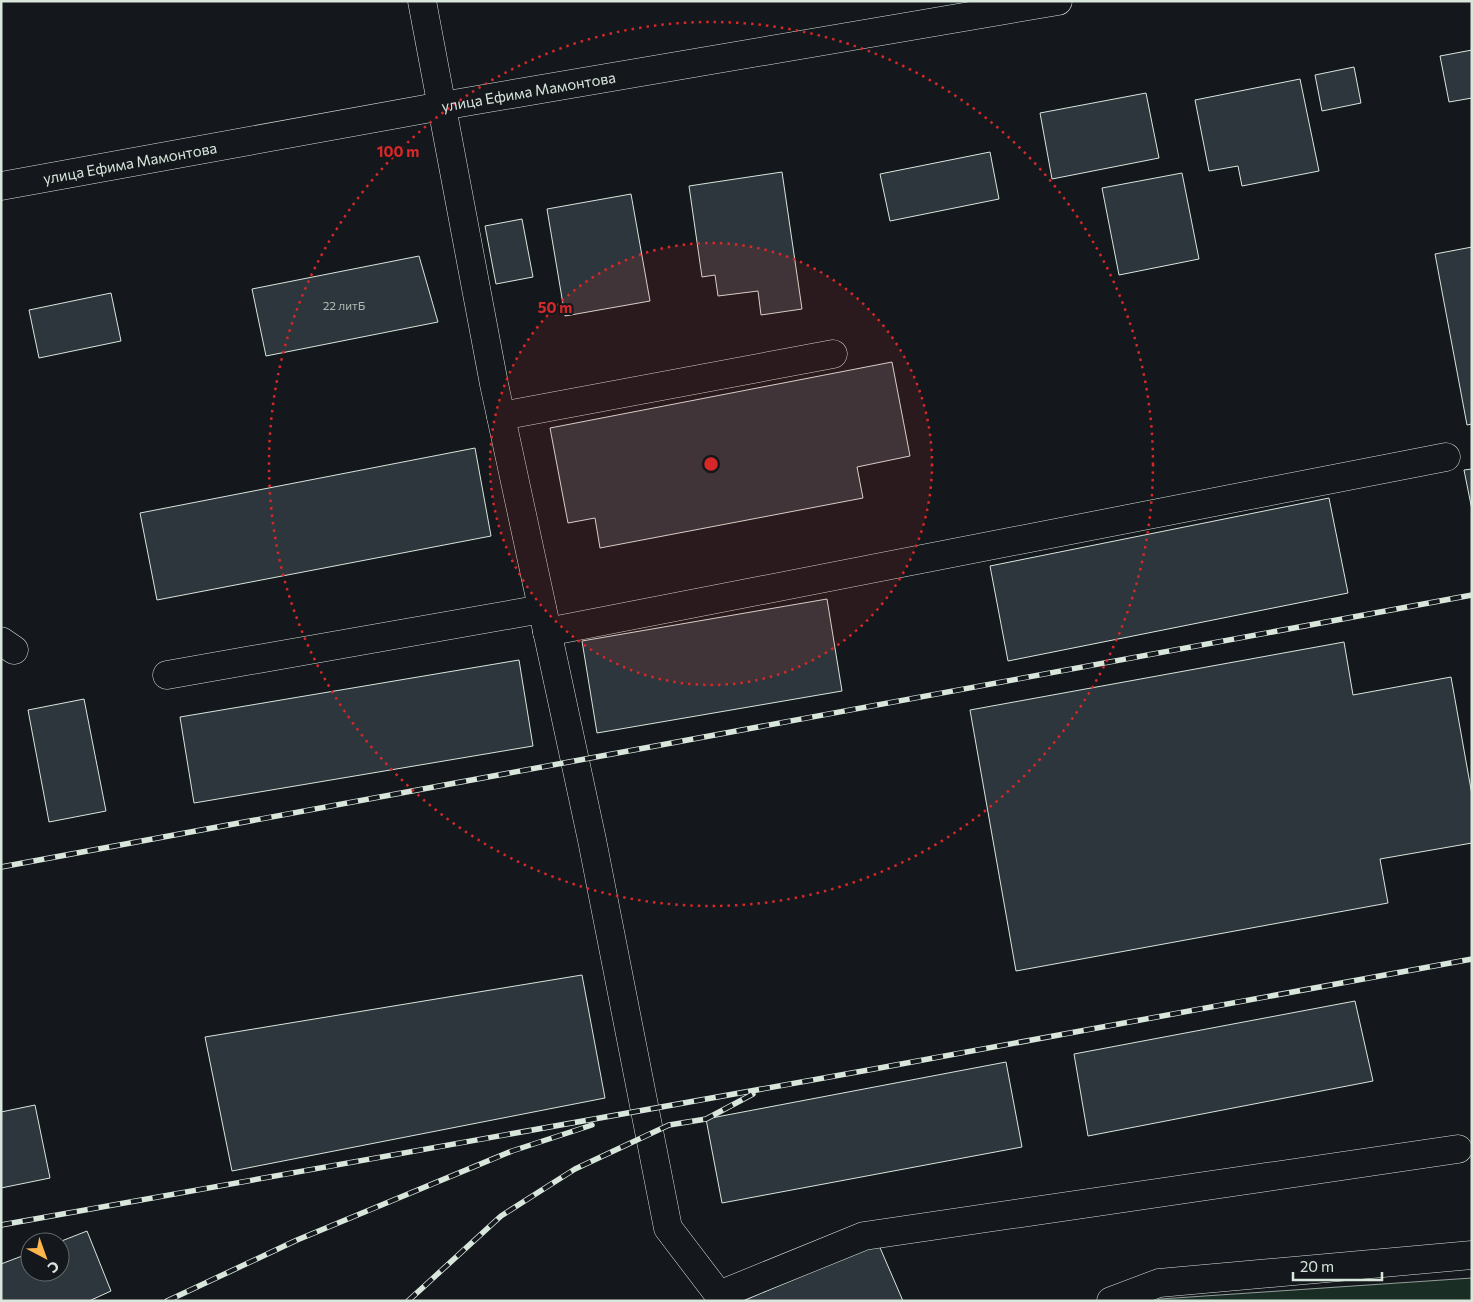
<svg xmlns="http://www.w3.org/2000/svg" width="1473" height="1302" viewBox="0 0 1473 1302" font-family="Commissioner,sans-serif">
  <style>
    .green { fill: #1a2d24; stroke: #939e99 }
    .building { fill: #2c363c; stroke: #d8e6dc }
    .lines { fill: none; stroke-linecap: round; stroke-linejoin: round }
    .minor-casing { stroke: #d8e6dc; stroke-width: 29 }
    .minor { stroke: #14181c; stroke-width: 28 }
    .rail-casing { stroke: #d8e6dc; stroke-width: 5.5 }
    .rail { stroke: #14181c; stroke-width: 4; stroke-dasharray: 11; stroke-linecap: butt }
    .ring { fill: none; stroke: #d62828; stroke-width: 2.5; stroke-dasharray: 2.5 5 }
    .labels { text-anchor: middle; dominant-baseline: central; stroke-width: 4; stroke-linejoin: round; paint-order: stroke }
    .number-label { font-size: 12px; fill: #adbab4 }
    .street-label { font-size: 15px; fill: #d8e6dc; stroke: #14181c }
    .centre { fill: #d62828; stroke: #14181c; stroke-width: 2.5 }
    .ring-label { font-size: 15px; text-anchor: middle; font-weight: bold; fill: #d62828; stroke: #14181c; stroke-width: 4; stroke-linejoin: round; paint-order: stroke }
  </style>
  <rect width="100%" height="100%" fill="#14181c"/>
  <path class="green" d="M1472,1278V1301H1155L1160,1299Z"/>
  <path class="building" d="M1472,50V98L1449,102L1440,56Z
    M1354,67L1361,103L1322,111L1315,75Z
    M1300,79L1319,171L1242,186L1238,166L1209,171L1195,100Z
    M1146,93L1159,158L1052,179L1040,113Z
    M990,152L999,199L890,221L880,174Z
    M782,172L802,309L761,315L758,291L718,296L715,275L702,277L689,186Z
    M1182,173L1199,259L1119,275L1102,188Z
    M631,194L650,301L565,316L547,209Z
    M522,219L533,277L496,284L485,226Z
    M1472,247V424L1467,425L1435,254Z
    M419,256L438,322L266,356L252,289Z
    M111,293L121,341L39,358L29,310Z
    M892,362L910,456L857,467L863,498L600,548L595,518L568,523L550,428Z
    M475,448L491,536L157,600L140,513Z
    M1472,469V510L1464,470Z
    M1329,498L1348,593L1008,661L990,566Z
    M827,599L842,691L597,733L582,641Z
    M1344,642L1353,695L1451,677L1472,795V843L1380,859L1388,903L1016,971L970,710Z
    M519,660L533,746L194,803L180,717Z
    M84,699L106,811L49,822L28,710Z
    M582,975L605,1098L232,1171L205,1037Z
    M1355,1001L1373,1081L1088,1136L1074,1054Z
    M1006,1062L1022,1147L722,1203L706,1119Z
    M35,1105L50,1178L1,1188V1112Z
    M87,1231L111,1291L89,1301H1V1264L30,1253V1272H60L59,1242Z
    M878,1243L903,1301H743Z"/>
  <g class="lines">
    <g class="minor-casing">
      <g id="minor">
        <path d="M422,1L494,384L592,840L668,1228L719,1295L864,1236L1458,1149"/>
        <path id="s1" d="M1,186L442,106L1058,1"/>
        <path d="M501,416L833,354"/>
        <path d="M547,632L1446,457"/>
        <path d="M1,641L14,650"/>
        <path d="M167,675L542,609"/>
        <path d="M1111,1301L1159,1283L1472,1255"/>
      </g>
    </g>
    <use href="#minor" class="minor"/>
    <g class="rail-casing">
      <path id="rail" d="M1,867L1472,595
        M1,1225L874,1069L1472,959
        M167,1301L297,1240L512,1151L592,1125
        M408,1301L501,1216L575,1169L669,1125L706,1119L753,1094"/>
    </g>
    <use href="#rail" class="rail"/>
  </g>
  <circle cx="711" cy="464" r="221" fill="#d62828" fill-opacity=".12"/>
  <g class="ring">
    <circle cx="711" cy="464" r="221"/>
    <circle cx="711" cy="464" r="442"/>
  </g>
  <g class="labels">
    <g class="number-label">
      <text x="344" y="305">22 литБ</text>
    </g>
    <g class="street-label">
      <text stroke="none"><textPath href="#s1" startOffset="536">улица Ефима Мамонтова</textPath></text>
      <text stroke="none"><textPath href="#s1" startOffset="131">улица Ефима Мамонтова</textPath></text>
    </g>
  </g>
  <circle cx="711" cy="464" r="8" class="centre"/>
  <g class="ring-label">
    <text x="398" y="157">100 m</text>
    <text x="555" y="313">50 m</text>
  </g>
  <rect width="1473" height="1302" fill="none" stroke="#d8e6dc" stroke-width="5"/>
  <g transform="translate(45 1257) rotate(139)"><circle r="24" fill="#14181c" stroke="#626a69"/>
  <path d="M0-4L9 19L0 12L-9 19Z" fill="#ffb74d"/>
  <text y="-8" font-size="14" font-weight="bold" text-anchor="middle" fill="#d8e6dc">С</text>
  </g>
  <path d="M1293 1272v8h89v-8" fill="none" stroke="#d8e6dc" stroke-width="2.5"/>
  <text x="1300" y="1272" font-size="15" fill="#d8e6dc" stroke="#14181c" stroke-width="4" paint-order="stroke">20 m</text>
</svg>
